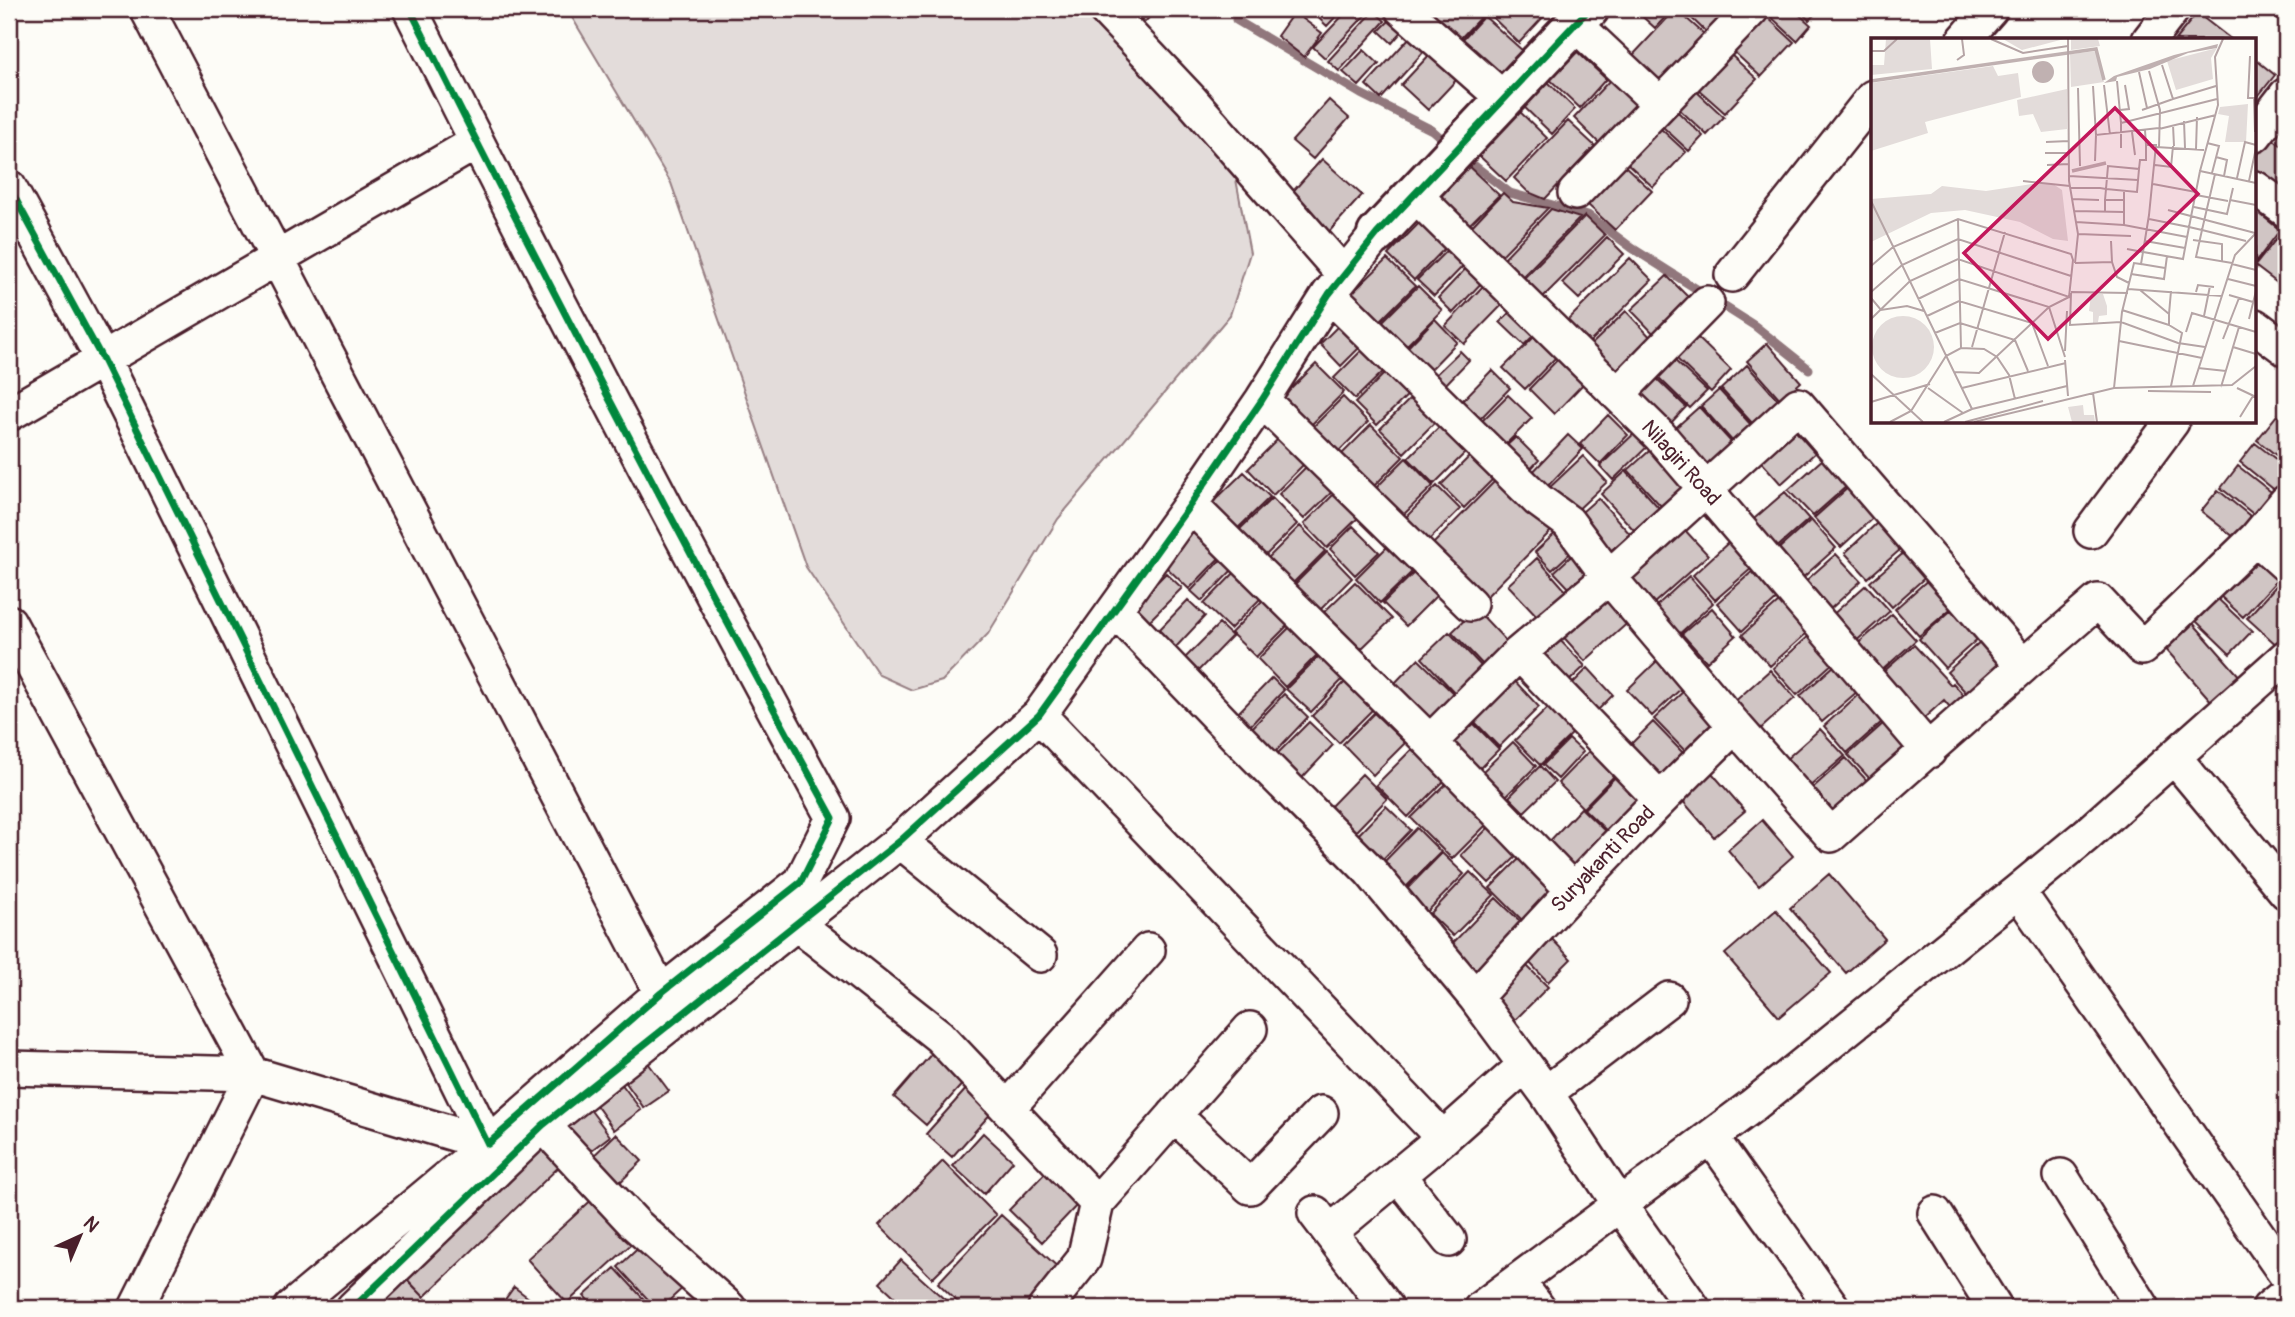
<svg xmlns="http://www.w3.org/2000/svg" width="2295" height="1317" font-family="Pangolin,sans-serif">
<rect width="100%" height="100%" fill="#fdfcf7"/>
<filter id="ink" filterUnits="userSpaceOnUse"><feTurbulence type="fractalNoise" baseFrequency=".0143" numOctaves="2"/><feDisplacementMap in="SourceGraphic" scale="14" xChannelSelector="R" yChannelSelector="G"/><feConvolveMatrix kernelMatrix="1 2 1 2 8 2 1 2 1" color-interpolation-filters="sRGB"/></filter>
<g filter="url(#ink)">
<path fill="#e3dcda" stroke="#967e82" stroke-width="2" d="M567,9H1099L1227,132L1250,253L1230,315L1058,519L988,634L942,681L912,690L879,675L806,567L671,183Z"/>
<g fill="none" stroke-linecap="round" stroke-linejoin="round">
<path stroke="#91777b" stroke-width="9" d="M1236,20L1361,94L1432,130L1449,145
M1462,156L1510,193L1588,215L1632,248L1755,326L1809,369"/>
</g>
<path fill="#d0c5c4" stroke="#4a1f2b" stroke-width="2" d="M1129,9H1157L1145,22Z
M1309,9H1343L1327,26Z
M1349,9H1371L1325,58L1313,47Z
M1437,9H1488L1458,41L1431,16Z
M1490,9H1544L1548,12L1519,43L1487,12Z
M1634,9H1673L1655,28Z
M1676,9L1704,34L1660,81L1633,55Z
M1682,9H1728L1706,32Z
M1773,9H1793L1811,25L1797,41L1768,14Z
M1798,9H1820L1809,20Z
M1374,11L1385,21L1339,71L1328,61Z
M1294,12L1322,33L1304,57L1277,36Z
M2197,13L2232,40H2175Z
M1484,16L1523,51L1499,77L1461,41Z
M1766,16L1794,42L1761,77L1733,51Z
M1393,17L1405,28L1392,43L1379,31Z
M1411,36L1426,49L1381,99L1366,85Z
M1570,45L1606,79L1580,108L1543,73Z
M1364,50L1379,64L1359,86L1343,72Z
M1432,52L1459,77L1428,110L1401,85Z
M1730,54L1757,79L1725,113L1698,89Z
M2255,59L2275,75L2255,100Z
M1543,77L1575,109L1552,134L1519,102Z
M1611,79L1637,104L1600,144L1574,118Z
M1695,90L1724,117L1707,135L1678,108Z
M1329,100L1349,118L1313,159L1292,141Z
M1515,107L1547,138L1506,181L1473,150Z
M1678,112L1703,136L1689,151L1663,127Z
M1568,121L1595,146L1545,199L1528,192L1514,178Z
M1660,128L1686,152L1653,187L1627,163Z
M2270,137L2286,149V192L2255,170V159Z
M1322,159L1362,195L1327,234L1287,198Z
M1466,164L1499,195L1469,225L1436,194Z
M1624,165L1652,191L1615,230L1587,204Z
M1503,193L1513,202L1548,208L1500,257L1470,228Z
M1551,209L1580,218L1520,279L1501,261Z
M2255,210L2280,230L2255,263Z
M1585,216L1605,235L1543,297L1524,278Z
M1424,218L1450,243L1414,280L1388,255Z
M2283,230L2286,232L2285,289L2255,266Z
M1607,237L1624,254L1579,299L1562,283Z
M1450,247L1466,263L1434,296L1417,280Z
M1630,258L1652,280L1587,345L1565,323Z
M1387,259L1415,286L1380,321L1352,293Z
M1470,264L1485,279L1453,313L1438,298Z
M1667,276L1693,302L1657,337L1631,310Z
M1486,283L1505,302L1464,344L1445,326Z
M1418,286L1442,310L1406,346L1382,322Z
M1515,307L1539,330L1524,345L1500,322Z
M1626,311L1654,341L1617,377L1588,348Z
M1345,319L1366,341L1341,366L1320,344Z
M1435,319L1457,342L1429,371L1406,349Z
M1539,332L1560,353L1525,389L1503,368Z
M1695,335L1731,370L1711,392L1674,356Z
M1369,343L1390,365L1355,399L1334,378Z
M1767,343L1801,382L1781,400L1747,361Z
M1460,351L1469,360L1444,386L1434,376Z
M1562,355L1587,380L1554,414L1529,389Z
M1672,358L1707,391L1690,408L1656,375Z
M1316,364L1344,392L1308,428L1280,400Z
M1747,365L1779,401L1753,424L1721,389Z
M1392,366L1414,389L1377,425L1355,403Z
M1492,370L1510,388L1479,420L1461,402Z
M1654,376L1686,407L1668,426L1635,395Z
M1719,390L1752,426L1734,443L1701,406Z
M1414,395L1438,419L1404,453L1380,429Z
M1508,395L1532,418L1504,446L1480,423Z
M1343,397L1368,422L1334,456L1309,431Z
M1699,407L1732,443L1705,468L1672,431Z
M1608,415L1628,435L1600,464L1580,444Z
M2277,415L2286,423V463L2257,440Z
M1444,422L1470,448L1434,484L1408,458Z
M1371,425L1403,457L1371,489L1339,457Z
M1792,427L1815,453L1781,484L1758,458Z
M1639,429L1652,442L1613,480L1600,466Z
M1284,433L1309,459L1273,495L1248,469Z
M1568,435L1583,449L1543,491L1528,477Z
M1516,437L1539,460L1527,473L1503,449Z
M2255,443L2286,467V480L2277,492L2240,462Z
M1657,444L1689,481L1661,506L1628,470Z
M1473,453L1496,476L1464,508L1441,485Z
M1583,456L1607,482L1572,515L1548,489Z
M1406,458L1433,486L1398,520L1371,493Z
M1824,458L1848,485L1813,516L1788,490Z
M1313,460L1338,486L1304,519L1279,494Z
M2238,466L2275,495L2257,517L2221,488Z
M1626,471L1659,508L1634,530L1601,494Z
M1244,472L1270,497L1235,531L1210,505Z
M1499,477L1552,530L1482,601L1429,548Z
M1437,486L1460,509L1427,542L1404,519Z
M1850,486L1876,515L1841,547L1814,518Z
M1338,490L1362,514L1327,548L1304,524Z
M2218,490L2255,520L2239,541L2201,511Z
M1785,492L1809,519L1773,551L1748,524Z
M1272,498L1297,524L1264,557L1238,531Z
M1598,498L1630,534L1607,554L1575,518Z
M1811,520L1836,548L1799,581L1774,553Z
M1877,523L1901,549L1868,578L1845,553Z
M1199,526L1225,552L1189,589L1162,563Z
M1300,526L1325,551L1292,584L1267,559Z
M1353,526L1379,552L1355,575L1330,549Z
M1562,527L1579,545L1552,570L1535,552Z
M1683,528L1708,555L1653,604L1628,577Z
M1392,542L1417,567L1380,603L1356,578Z
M1729,542L1752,568L1715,600L1693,575Z
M1580,548L1597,566L1571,590L1554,572Z
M1907,550L1929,574L1892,607L1870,582Z
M1327,552L1352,578L1317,613L1291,588Z
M2256,553L2281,576L2243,617L2219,595Z
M1836,554L1861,581L1826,613L1801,585Z
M1224,556L1235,567L1202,601L1191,591Z
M1537,558L1567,592L1539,618L1508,585Z
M1420,567L1443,589L1406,626L1383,603Z
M1238,569L1264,595L1230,629L1204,604Z
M1754,570L1779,597L1742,631L1717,603Z
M1166,573L1182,588L1149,621L1134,606Z
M1689,576L1713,603L1677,636L1653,609Z
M1930,578L1955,605L1919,636L1895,609Z
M2283,578L2286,581V641L2280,648L2247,618Z
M1355,582L1392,619L1361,649L1324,612Z
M1866,585L1890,611L1853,644L1830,617Z
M1606,592L1631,620L1585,661L1560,633Z
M1266,597L1291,622L1256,657L1231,633Z
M2217,598L2252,631L2230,654L2195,620Z
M1188,600L1205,616L1175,648L1158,631Z
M1780,601L1808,632L1770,666L1742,635Z
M1956,606L1982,635L1945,668L1919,639Z
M1712,608L1736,636L1707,662L1682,634Z
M1476,609L1510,645L1486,668L1452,632Z
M1892,614L1916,640L1879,673L1855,646Z
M2192,622L2241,678L2212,702L2164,647Z
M1219,624L1232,636L1198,671L1185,658Z
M1293,624L1321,651L1285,687L1258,659Z
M1449,632L1483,668L1456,694L1422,658Z
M1555,635L1585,666L1567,683L1537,653Z
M1810,635L1834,662L1797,695L1773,668Z
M1983,639L2008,666L1972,699L1947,672Z
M1914,645L1951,685L1953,683L1968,700L1954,712L1944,700L1922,720L1881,674Z
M1322,653L1346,676L1311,712L1286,689Z
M1660,658L1685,685L1652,716L1627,690Z
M1418,659L1456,696L1430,722L1392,686Z
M1835,665L1858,691L1822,722L1800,696Z
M1588,668L1613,695L1594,714L1568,688Z
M1770,670L1795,698L1757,732L1732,704Z
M1272,678L1284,690L1247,729L1234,717Z
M1512,678L1539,707L1499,747L1471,718Z
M1347,680L1375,707L1339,743L1312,716Z
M1687,688L1722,725L1689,755L1654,719Z
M1860,693L1884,720L1847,753L1824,726Z
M1284,694L1308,717L1275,752L1251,729Z
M1551,705L1576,730L1540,765L1515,740Z
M1374,713L1405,743L1373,775L1343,744Z
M1468,718L1499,749L1475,773L1445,742Z
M1309,722L1333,745L1302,778L1277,754Z
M1653,722L1686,756L1660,781L1627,748Z
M1885,722L1908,747L1871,780L1848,755Z
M1820,729L1845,756L1808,788L1784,761Z
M1569,739L1583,752L1558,779L1543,765Z
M1513,742L1536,766L1505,797L1481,773Z
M1415,746L1447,778L1408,817L1376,785Z
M1593,747L1618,772L1583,808L1558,783Z
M1846,758L1871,785L1833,819L1808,792Z
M1540,766L1555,782L1524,812L1509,797Z
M1619,773L1646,799L1611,835L1584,809Z
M1712,773L1745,811L1714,837L1682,800Z
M1362,774L1387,799L1355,832L1329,808Z
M1448,782L1489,822L1452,859L1411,818Z
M1386,806L1411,830L1381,861L1356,837Z
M1581,808L1610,836L1574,873L1545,846Z
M1762,820L1793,856L1759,886L1728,850Z
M1491,825L1519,854L1489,883L1461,855Z
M1417,828L1441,852L1404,889L1381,865Z
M1442,853L1464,874L1426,913L1404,892Z
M1522,856L1557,891L1525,923L1490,888Z
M1470,872L1494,895L1453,936L1430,914Z
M1829,874L1885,939L1846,973L1790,908Z
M1496,898L1524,925L1477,973L1450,946Z
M1776,910L1831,973L1779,1017L1725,954Z
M1550,937L1571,959L1548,982L1527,960Z
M1524,963L1548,987L1514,1021L1491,997Z
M933,1052L965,1081L926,1125L894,1097Z
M643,1056L669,1091L644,1108L619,1073Z
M618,1079L641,1110L614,1130L591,1098Z
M968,1087L994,1110L952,1157L926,1134Z
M586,1104L610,1136L585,1155L561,1123Z
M983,1133L1013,1161L984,1194L953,1166Z
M616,1134L642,1161L612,1190L586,1163Z
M543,1138L565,1161L424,1297L402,1274Z
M943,1161L996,1215L932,1278L879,1225Z
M1045,1173L1078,1204L1042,1242L1009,1210Z
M597,1195L637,1239L567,1303L527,1259Z
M1001,1215L1061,1270L1026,1308H964L938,1283Z
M646,1241L686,1285L661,1308H656L618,1267Z
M901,1260L954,1308H907L880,1283Z
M615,1268L652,1308H595L584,1296Z
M404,1277L435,1308H381L377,1304Z
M514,1287L542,1308H491L496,1301L501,1305Z"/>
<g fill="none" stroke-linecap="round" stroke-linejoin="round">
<g stroke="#4a1f2b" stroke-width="38">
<path id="street" d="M147,9L661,993
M1105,9L1191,100L1344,275
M1402,9L1504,99
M1575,24L1660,104
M1964,40L1991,9
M2149,40L2173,9
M2255,135L2286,95
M9,187L103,360L488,1144L661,993L801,882L833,818C687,551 546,281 410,9
M2255,188L2286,210
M1575,193L1752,9
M1414,194L1660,436L1929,751
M1732,275L1873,97
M1329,294L1538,500L1568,522L1609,577L1735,726L1831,835L2023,666L1798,405L1609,577L1519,653
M2255,326L2286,349
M1618,394L1707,303
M1262,400L1470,604
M9,414L477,142
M2286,502L2256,538L2286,565
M1190,505L1430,742L1572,889
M2091,531L2172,422
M1116,611L1236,736L1370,871L1475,997L1546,1093L1620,1205L1693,1308
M9,622L253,1074L136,1308
M2023,666L2098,601L2142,648L2256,538
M1039,715L1443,1138
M1430,742L1519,653L1660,799
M2174,757L2286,892
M900,841L1040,955
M2018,891L2286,1275
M796,923L939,1036L1097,1203L1084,1259L1045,1308
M1475,997C1559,904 1645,813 1735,726
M9,1068L253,1074L488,1144
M1546,1093L1669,999
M1008,1108L1148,950
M1174,1115L1250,1187L1321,1113
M543,1125L636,1225L729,1308
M1711,1137L1833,1308
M1398,1175L1449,1240
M2061,1176L2143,1308
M1097,1203L1250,1029
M1315,1213L1387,1308
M1935,1213L1995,1308
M1330,1232L1443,1138L1525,1065
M1518,1282L1538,1308
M291,1308L488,1144
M353,1308L543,1125L900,841L1039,715L1190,505L1262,400L1329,294L1377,234
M1481,1308L1752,1106L2018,891L2085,836L2286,657
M2269,1308L2286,1294"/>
</g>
<g stroke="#4a1f2b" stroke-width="44">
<path id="secondary" d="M1377,234L1589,9"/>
</g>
<use href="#street" stroke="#fdfcf7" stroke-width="33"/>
<use href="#secondary" stroke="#fdfcf7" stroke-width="38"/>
<g stroke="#fdfcf7" stroke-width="11">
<path id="cycleway" d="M9,187L103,360L488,1144L661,993L801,882L833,818C687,551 546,281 410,9
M353,1308L543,1125L900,841L1039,715L1190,505L1262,400L1329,294L1377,234L1589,9"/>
</g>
<use href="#cycleway" stroke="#00873e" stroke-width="7"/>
</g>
</g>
<g text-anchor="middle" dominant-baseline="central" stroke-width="7" stroke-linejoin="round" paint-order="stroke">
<g font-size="21" fill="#4a1f2b" stroke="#fdfcf7">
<text transform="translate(1681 463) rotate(48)">Nilagiri Road</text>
<text transform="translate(1603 859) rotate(-46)">Suryakanti Road</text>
</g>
</g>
<g transform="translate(1871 38)">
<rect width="385" height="385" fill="#fdfcf7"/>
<path d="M15,1H59L61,31L0,37V27H13ZM132,1H193L151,12ZM200,1H227L229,8L200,12ZM346,10L340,20L342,41L305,52L296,23ZM226,13L233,44L200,49L199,16ZM122,28L127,38L147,35L150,59L54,84L57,95L0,113V45ZM196,51V91L170,94L162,76L148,78L146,62ZM377,66L375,104H354L358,78L347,76L349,69ZM161,146H182L191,152L197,203L182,201L149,184L94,172L60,175L0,204V161L60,156L71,148L115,153ZM220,256H232L236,268V277L228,278L227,284L222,285V274L218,273ZM1 309a31 31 0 1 1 62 0a31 31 0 1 1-62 0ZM212,367L213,377H223L224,384H201L197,369Z" fill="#e3dcda"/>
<path d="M347,6L346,10L317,15L279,31L246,39L245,43L233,45L243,38L303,17ZM161 34a11 11 0 1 1 22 0a11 11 0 1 1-22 0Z" fill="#c0b1b1"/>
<path fill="none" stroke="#c0b1b1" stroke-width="3.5" d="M0,43L225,11L233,42M201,133L235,125"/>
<path fill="none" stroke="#b5a4a5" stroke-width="2" d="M120,1L152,15L197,8M197,1L198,143L207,196L204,225M352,1L344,19L347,67L329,133L385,145M0,13H13L26,1M379,18L377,60H385M86,22L93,17L91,1M291,27L302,61L345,48M278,33L289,72L288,109M268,34L276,70M246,43L250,85M233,47L239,97M222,48L225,97L288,90M207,50L209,128M383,60L384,94M249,72L258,71L254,47M271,72L302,61M313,83L314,110M302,87L303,108M288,91L345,77M261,94L264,117M175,104L198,103M336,105L348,108L341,135M285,109L333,112M250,110V85L346,61M325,111L326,79M174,115H198M345,119L356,122L353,138M224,123L225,97M176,127L198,126M284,127L300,129L302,108M268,131L269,122H275V107M198,138L267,142M366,140L374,104L385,107M152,143L199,148M378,143L385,110M282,146L325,154M199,150H229L235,151L266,154L268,131L237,128L235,151L234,162M253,153V187M325,157L357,163M201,161L228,162M359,162L385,167M0,163L101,371M323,169L356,176L362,150M297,172L384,195M203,173L253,174M234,173V162H253M87,181L90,310M278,181L318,189L329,133M205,184L253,187L316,199M207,196L260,198M322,202L351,206V223M240,203L241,224M274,203L314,210M256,211L272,214L278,177L285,107H275L274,92M204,225L241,224L246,239L258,245M361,225L325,219L331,192L375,203M270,226L294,230M361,226L385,232M0,228L22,209L87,181L200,216L202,222L198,259L87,221L39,243L0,281M260,236L293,241L296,218M357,241L385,248M257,251L351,258M269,252L298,276V287L311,295L300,348M0,254L31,227L87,201L200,238M200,254L257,255M325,254L327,247L343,249M200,255L199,287L250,284L307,305L334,309M358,257L382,264M0,260L10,272L36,268L53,273M47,261L88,241L178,269L194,319M251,272L298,287M298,276L300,253M56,278L88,263L161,285L177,328M333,278L339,248M378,281L385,253M315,294L321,275L385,294M64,295L89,285L144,302L157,333M352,301L368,260M248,303L331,320M101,309L134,194M362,309L385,316M194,313L196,273M194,322L197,358M327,330L355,333M83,334L108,335L178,269L198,259M0,336L52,384M322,348L364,217L385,195M350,349L368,289M57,350L92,375M91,350L195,325M243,350L251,274L263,225L270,226L272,214L312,221L318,189L331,192L344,136M366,350L385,359M277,353L340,354M222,355L226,384M0,364L59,346M369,379L382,358M19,384L40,373L75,318L90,310L113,311L126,319L138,337L144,361M73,384L101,371L196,348M94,384L172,363M103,384L243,350L361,347L385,328"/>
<path fill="#c2185b" fill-opacity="0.15" stroke="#c2185b" stroke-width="3.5" d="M244,70L327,156L177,301L93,215Z"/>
<rect width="385" height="385" fill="none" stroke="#4a1f2b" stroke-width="3.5"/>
</g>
<rect width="2295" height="1317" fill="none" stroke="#fdfcf7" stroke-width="35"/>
<rect x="18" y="18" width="2260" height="1282" fill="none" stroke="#4a1f2b" stroke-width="2.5" filter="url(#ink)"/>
<g transform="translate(80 1236) rotate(44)" stroke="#fdfcf7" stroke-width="5" paint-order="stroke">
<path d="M0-5L12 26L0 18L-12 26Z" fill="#4a1f2b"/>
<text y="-10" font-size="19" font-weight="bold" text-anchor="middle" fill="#4a1f2b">N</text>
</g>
</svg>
